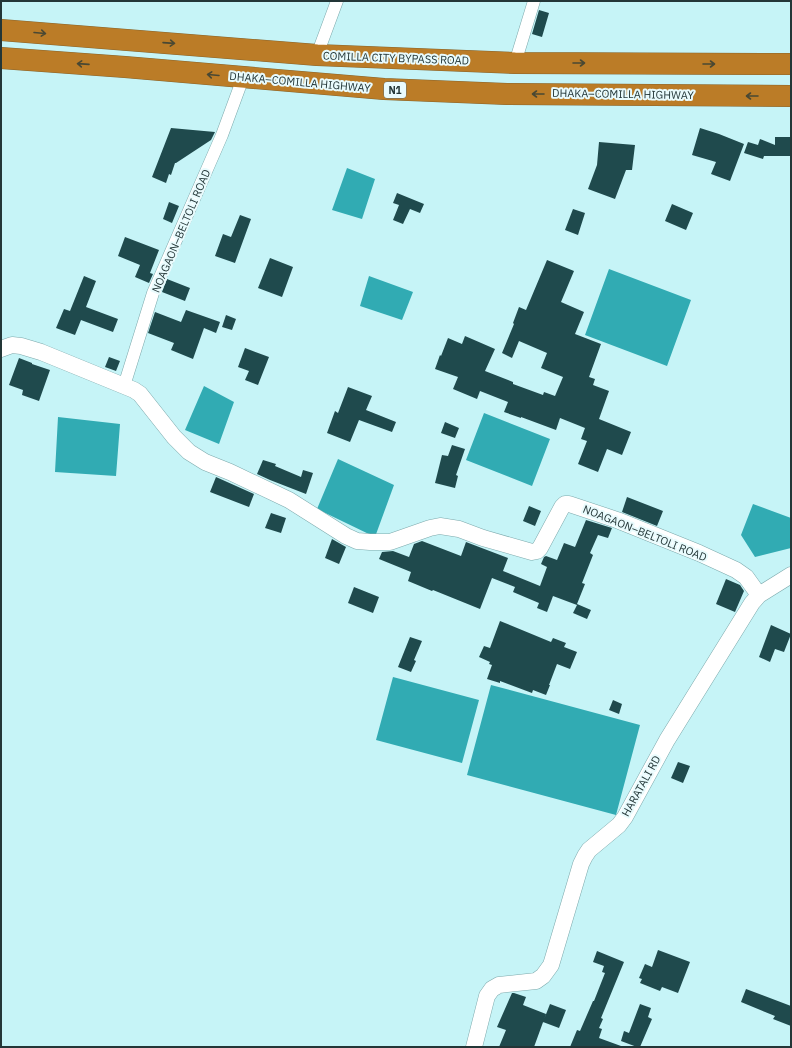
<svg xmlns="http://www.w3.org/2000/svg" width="792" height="1048" font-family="'IBM Plex Sans',sans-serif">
<rect width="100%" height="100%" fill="#c6f4f7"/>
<path fill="#31abb3" d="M347,168L375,179L362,219L332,210Z
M609,269L691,300L667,366L585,335Z
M369,276L413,292L402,320L360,306Z
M204,386L234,402L219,444L185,430Z
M484,413L550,439L532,486L466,460Z
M58,417L120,424L116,476L55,472Z
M338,459L394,485L375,537L317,509Z
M753,504L791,518V548L755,557L741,535Z
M393,677L479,700L462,763L376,740Z
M491,685L640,725L616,815L467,775Z"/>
<path fill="#1f4a4d" d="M539,10L549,13L542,37L532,34Z
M171,128L215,132L211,140L176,163H175L171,175L169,174L166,183L152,177Z
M700,128L719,134L744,144L730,181L711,174L716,162L692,155Z
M775,137H791V156H764L763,159L744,153L748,142L758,145L760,139L775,145Z
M599,142L635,145L632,170H626L615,199L588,189L597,165Z
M397,193L424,204L420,213L410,209L403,224L393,220L399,205L393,203Z
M169,202L179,206L172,223L163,219Z
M672,204L693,213L686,230L665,221Z
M573,209L585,213L578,235L565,230Z
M240,215L251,219L235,263L215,256L223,234L231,237Z
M125,237L159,250L150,273L153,274L149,283L135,277L140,265L118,256Z
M270,258L293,267L282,297L258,288Z
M547,260L574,271L561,302L584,312L575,334L601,344L589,377L595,379L593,385L609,391L599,419L631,432L622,455L607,449L598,472L578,464L587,441L581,439L585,428L560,418L556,430L521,417V418L504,412L508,402L480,391L477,399L453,389L458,377L435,369L440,355L441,356L448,338L462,344L465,336L495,349L485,371L513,382V384L543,395L544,392L555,396L563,377L541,368L547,353L519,341L512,358L502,353L514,324L513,323L519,307L526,310Z
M84,276L96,281L86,307L118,319L113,332L81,320L75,335L56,328L64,309L70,311Z
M167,279L190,288L185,301L162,292Z
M186,310L220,322L216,333L204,328L193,359L171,350L174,343L148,333L155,312L181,322Z
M226,315L236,319L232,330L222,327Z
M245,348L269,357L258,385L245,380L249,371L238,367Z
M109,357L120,361L116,371L105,367Z
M19,358L32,363V364L50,370L39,401L22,395L23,390L9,385Z
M348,387L372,396L366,410L396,422L392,432L359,420L350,442L327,433L335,411L338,413Z
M445,422L459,428L455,438L441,433Z
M452,445L465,449L456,475L458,476L455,488L435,483L442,455L448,456Z
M263,460L276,464L275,466L301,477L303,470L313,473L306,494L270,480L257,474Z
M216,477L254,494L249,507L210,492Z
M627,497L663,511L657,526L622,512Z
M529,506L541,511L535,526L523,521Z
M271,513L286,518L281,533L265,528Z
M586,520L612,528L608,538L598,535L590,553L593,555L582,583L585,584L577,604L591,610L587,619L573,613L577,605L553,596L547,612L537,608L539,603L513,592L515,587L492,578L480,609L433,590L432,591L408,581L411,572L379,559L382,552L393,551L409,557L414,544L422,541L461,556L466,542L508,558L503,571L540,586L547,567L541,564L544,557L546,556L557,560L564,543L575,547Z
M332,539L346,547L339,564L325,558Z
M726,579L740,585L744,591L735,612L716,604Z
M354,587L379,597L373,613L348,603Z
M500,621L551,642L553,638L566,643L564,647L577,652L570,669L557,664L549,685H550L546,695L533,690L532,693L500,681V683L487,679L492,665L489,664L490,662L479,657L484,646L490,648Z
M771,625L791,634L784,652L775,649L770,662L759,657Z
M410,637L422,641L414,660L416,661L411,672L398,667Z
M613,700L622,704L619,714L609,710Z
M678,762L690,766L683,783L671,778Z
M658,950L690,962L678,993L662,987L660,991L640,983L642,979L639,978L645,964L652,967Z
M597,951L624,962L601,1018L603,1019L599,1028L602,1029L599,1038L621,1046V1047H570L577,1030L580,1031L593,1001H594L605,973L602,972L604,966L593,962Z
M746,989L791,1006V1026L773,1019L775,1016L741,1002Z
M512,993H514L526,997L523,1005L546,1014L534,1047H499L506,1030L497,1027Z
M550,1004L566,1010L559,1028L543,1022Z
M640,1004L651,1008L648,1017L652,1019L640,1047H637L621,1041L624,1031L629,1033Z"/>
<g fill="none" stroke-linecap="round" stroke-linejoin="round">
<g stroke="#7da9ac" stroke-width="13">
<path id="street" d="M317,55L337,1
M515,63L534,1
M124,386L153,293L222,135L243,78"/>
</g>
<g stroke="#7da9ac" stroke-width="17">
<path id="secondary" d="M1,349L12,345L21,346L41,352L134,390L140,394L174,437L189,452L205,462L230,472L289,500L346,536L357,541L370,542H390L430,528L440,526L459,529L483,538L532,552L537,551L540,548L562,507L565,504H569L617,520L699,553L736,570L746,577L759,595
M474,1047L487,996L492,989L499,985L536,981L543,976L551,965L581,864L585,856L589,850L619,825L625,817L667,740L752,603L759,595L791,575"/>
</g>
<g stroke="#86642d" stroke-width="22">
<path id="highway" d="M1,30L317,55L515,63L791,64
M1,58L125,67L384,89L507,94L791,96"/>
</g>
<use href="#street" stroke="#fff" stroke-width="12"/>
<use href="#secondary" stroke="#fff" stroke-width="16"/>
<use href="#highway" stroke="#bb7c27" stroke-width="21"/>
</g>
<defs><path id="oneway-shaft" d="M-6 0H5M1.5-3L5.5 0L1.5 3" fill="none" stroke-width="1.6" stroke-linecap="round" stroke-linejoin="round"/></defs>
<g stroke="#494833">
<use href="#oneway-shaft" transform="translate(40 33) rotate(5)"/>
<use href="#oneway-shaft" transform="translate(169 43) rotate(4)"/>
<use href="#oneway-shaft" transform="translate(579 63)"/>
<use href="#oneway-shaft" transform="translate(83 64) rotate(-176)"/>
<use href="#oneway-shaft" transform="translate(709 64)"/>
<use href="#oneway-shaft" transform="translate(213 75) rotate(-175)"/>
<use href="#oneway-shaft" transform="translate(538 94) rotate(180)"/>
<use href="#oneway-shaft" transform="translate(752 96) rotate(-180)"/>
</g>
<g text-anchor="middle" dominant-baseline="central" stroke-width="4" stroke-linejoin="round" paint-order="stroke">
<rect fill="#e9fbfd" stroke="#5e7172" stroke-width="1" x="384" y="82" width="22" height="16" rx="3"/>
<g font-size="10" font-weight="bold" fill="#233637">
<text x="395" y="90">N1</text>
</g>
<g font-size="11" fill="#233637" stroke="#e9fbfd">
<text transform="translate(396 58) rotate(2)">COMILLA CITY BYPASS ROAD</text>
<text transform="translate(300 82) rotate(5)">DHAKA–COMILLA HIGHWAY</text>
<text transform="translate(623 94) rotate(1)">DHAKA–COMILLA HIGHWAY</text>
<text transform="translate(181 231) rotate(-67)">NOAGAON–BELTOLI ROAD</text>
<text transform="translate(645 533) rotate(22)">NOAGAON–BELTOLI ROAD</text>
<text transform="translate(641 786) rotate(-61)">HARATALI RD</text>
</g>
</g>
<rect width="792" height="1048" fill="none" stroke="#233637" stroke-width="4"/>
</svg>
